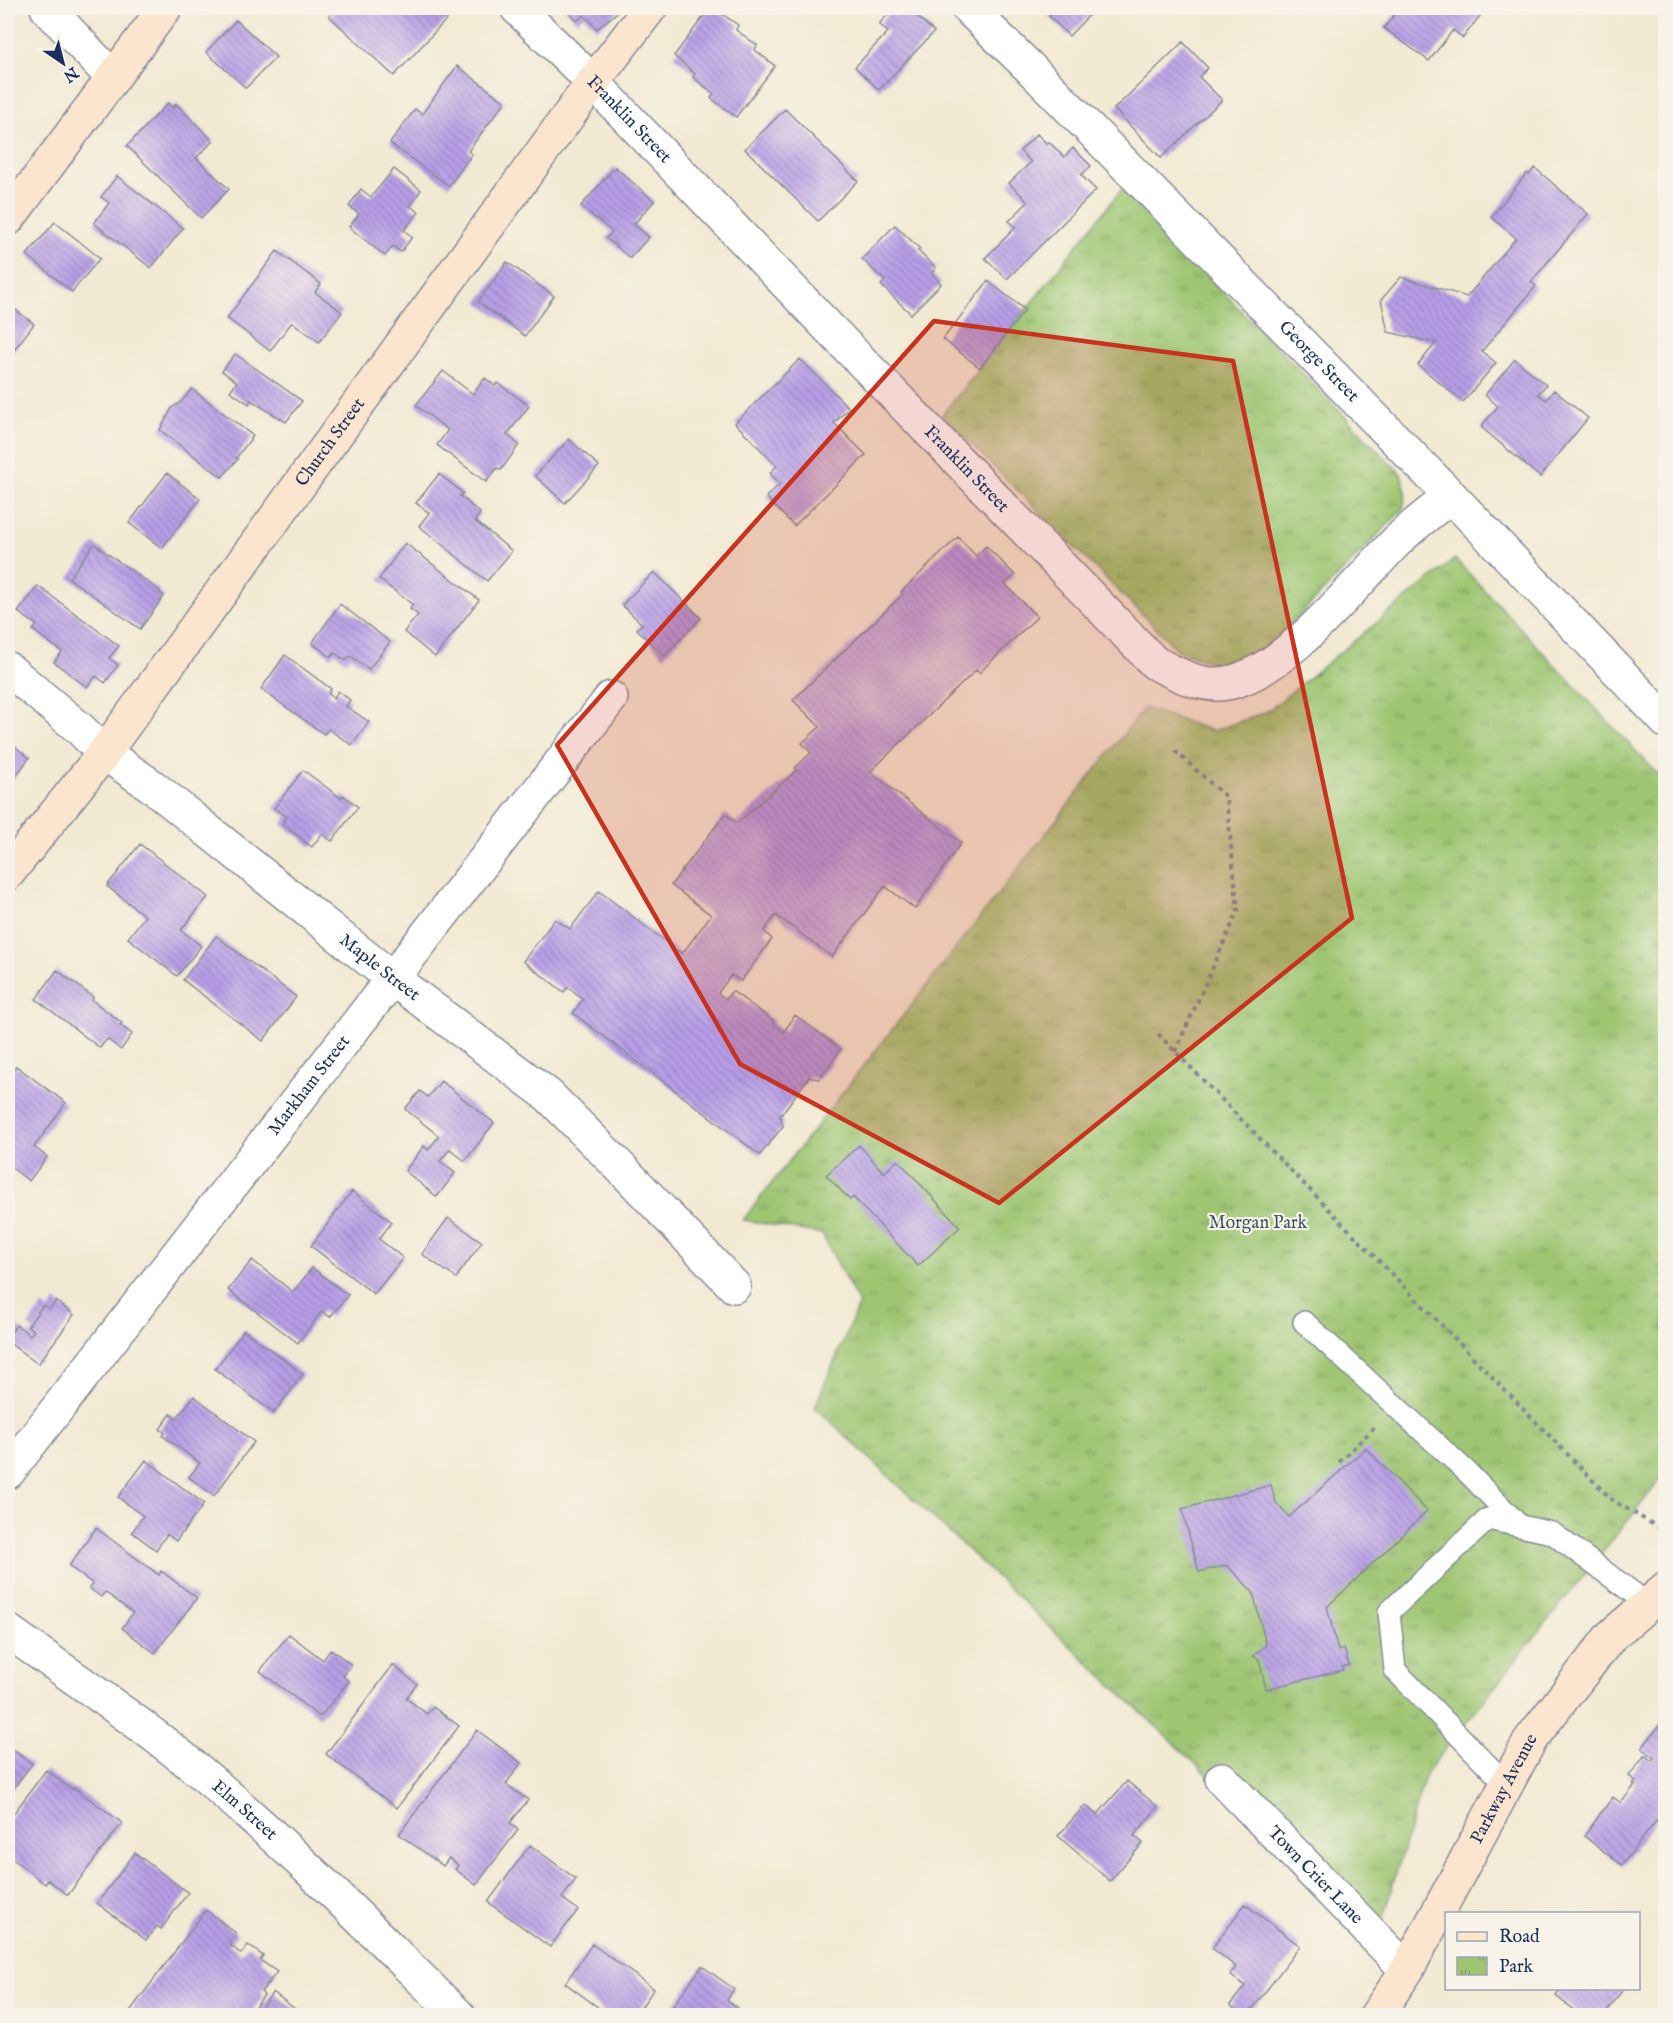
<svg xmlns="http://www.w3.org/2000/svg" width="1673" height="2023" font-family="'IM FELL English',serif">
<defs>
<pattern id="park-tufts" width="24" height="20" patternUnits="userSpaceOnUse" patternTransform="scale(1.5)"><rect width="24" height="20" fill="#9ec672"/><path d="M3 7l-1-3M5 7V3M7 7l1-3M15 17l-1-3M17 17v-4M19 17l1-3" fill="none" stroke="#80a161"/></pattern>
<pattern id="building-back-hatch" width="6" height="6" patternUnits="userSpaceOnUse" patternTransform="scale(1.5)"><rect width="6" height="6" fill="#b89ee6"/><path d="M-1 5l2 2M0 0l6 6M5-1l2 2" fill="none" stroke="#9581be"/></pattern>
</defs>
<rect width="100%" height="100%" fill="#f7f3e8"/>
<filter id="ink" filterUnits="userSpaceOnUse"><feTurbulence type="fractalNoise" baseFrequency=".0167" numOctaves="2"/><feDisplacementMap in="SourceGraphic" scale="12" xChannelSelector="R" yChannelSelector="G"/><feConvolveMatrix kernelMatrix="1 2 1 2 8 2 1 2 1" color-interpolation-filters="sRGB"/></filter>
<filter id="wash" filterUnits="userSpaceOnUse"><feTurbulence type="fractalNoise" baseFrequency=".008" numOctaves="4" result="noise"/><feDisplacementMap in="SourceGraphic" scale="24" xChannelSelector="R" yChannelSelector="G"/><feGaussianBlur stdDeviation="1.35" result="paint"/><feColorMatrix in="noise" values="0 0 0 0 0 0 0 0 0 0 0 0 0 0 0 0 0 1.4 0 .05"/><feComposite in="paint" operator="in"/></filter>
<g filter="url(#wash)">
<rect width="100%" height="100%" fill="#f2e9d2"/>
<path fill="url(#park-tufts)" stroke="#5c7a68" stroke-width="1.5" d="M1122,189L1401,474L1406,492L1403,509L1264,652L1216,664L1178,650L942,415Z
M1455,559L1665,782V1474L1426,1773L1378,1934L815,1407L859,1304L822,1234L743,1220L1144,708L1213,731L1268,711Z"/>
<g id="blocks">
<path fill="url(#building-back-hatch)" d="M337,8H457L394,76L329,16Z
M565,8H622L597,29L584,15L577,21Z
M710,8H713L738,25L736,30L757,45L755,50L775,66L736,117L711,98L714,94L693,77L695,74L674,56Z
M894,8H908L934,32L879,90L855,67L888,32L879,24Z
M1044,8H1096L1069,36L1049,16L1051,14Z
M1398,8H1486L1463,38L1453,30L1429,61L1384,28L1399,9Z
M236,20L276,57L246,88L206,52Z
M1183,42L1208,68L1199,77L1222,100L1161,158L1114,109Z
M457,66L505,102L468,151L472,154L449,186L390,143L415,109L422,114Z
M168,103L173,108L176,104L213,141L196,158L229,189L201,218L127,146Z
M785,109L858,181L818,221L745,149Z
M1037,134L1047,144L1049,142L1064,157L1073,148L1091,166L1081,175L1096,190L1007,279L985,258L1016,227L1009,221L1028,202L1009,183L1031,162L1020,151Z
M615,167L654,201L634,224L649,237L630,258L606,238L612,232L581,206Z
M1535,168L1588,214L1531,282L1536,286L1482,351L1496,363L1463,402L1418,365L1436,343L1388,332L1381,300L1401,277L1467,297L1516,238L1491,217L1527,173L1529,175Z
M394,169L421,190L410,206L419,212L404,230L412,237L401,252L393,246L385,256L349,227L359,214L349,206L361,189L371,197Z
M117,176L183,228L151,268L94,223L109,203L101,197Z
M55,222L100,258L72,292L27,255Z
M895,225L920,249L918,251L936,268L931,273L941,284L911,314L881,285L885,281L862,259Z
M277,251L321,284L315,292L342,312L319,342L292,322L270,351L227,318Z
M507,262L554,296L525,336L478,302Z
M988,281L1025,310L980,368L943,339Z
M8,304L34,324L8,358Z
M235,354L302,401L286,422L251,400L249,404L230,391L237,382L222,371Z
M800,359L849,408L834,423L866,455L794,526L766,497L780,484L770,473L777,466L735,423Z
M1515,359L1546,385L1538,394L1546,400L1554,390L1588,418L1540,477L1481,427L1498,406L1485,395Z
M443,371L473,394L485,378L495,386L498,383L529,406L507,435L519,445L501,470L497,468L486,482L437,445L448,430L416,405Z
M192,389L253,436L236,458L238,459L222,477L160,430L172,408L181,402Z
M569,439L599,466L565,503L535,476Z
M167,473L200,499L162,548L129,523Z
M439,474L463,493L460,496L480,513L475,521L512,551L487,581L419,526L429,513L416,503Z
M958,537L976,556L986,546L1015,575L1005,584L1037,617L979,673L976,670L870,772L961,843L915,909L885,886L832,957L776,915L764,931L772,939L741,981L731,975L718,993L726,999L732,991L774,1021L773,1023L784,1032L795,1015L841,1049L819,1079L809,1077L780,1116L783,1126L760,1155L573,1013L583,999L568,987L564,992L523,961L555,919L570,929L599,891L682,954L711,915L671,885L725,814L737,823L797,770L795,768L811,753L802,743L820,727L793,700L903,594L901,592Z
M405,543L479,600L435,657L404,632L418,615L410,609L413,605L379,579Z
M94,544L160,591L159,592L164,596L140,629L69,578Z
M654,572L701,618L664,656L637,629L642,624L622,605Z
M38,586L119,646L109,658L118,665L105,683L96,676L87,687L54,662L62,652L33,630L37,625L18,612Z
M340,604L390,642L369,669L350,656L346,661L335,653L331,657L312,643Z
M285,655L331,689L328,693L334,698L338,691L350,700L346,706L369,722L352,745L328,729L324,734L261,689Z
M8,741L29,758L8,787Z
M303,770L341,798L343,795L358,807L332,841L322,834L312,847L282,824L287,817L274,808Z
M140,844L208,897L181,930L201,946L177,976L128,938L145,916L107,886Z
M216,936L296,997L263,1041L183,980Z
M57,970L93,997L92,1000L122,1023L120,1025L132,1034L121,1050L107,1039L100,1048L36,999Z
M16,1066L66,1103L34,1147L47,1157L29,1181L8,1165V1078Z
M441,1081L494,1123L465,1161L450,1149L440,1161L455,1173L437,1197L405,1171L424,1146L428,1150L439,1136L405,1109L420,1091L428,1097Z
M859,1145L884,1173L898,1160L960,1227L918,1266L853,1197L850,1200L826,1175Z
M352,1191L392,1222L379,1239L403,1258L374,1294L311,1246Z
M448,1218L482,1242L456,1278L422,1254Z
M252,1260L293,1292L312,1268L348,1295L330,1317L322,1311L298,1343L228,1290Z
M56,1301L74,1315L38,1364L8,1342V1337L16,1325L30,1335L34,1331L28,1326L43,1305L49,1310Z
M244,1330L303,1374L274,1413L215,1369Z
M194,1396L254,1442L214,1496L189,1477L200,1463L163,1436L165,1433L160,1429L171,1414L176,1419Z
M1366,1448L1427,1511L1327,1607L1338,1651L1344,1649L1349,1665L1342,1667L1343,1670L1266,1689L1259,1659L1253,1656L1266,1645L1253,1592L1227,1565L1199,1572L1182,1509L1271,1485L1276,1503L1289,1517Z
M146,1460L204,1504L176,1541L167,1534L156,1550L132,1532L143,1516L118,1497Z
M96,1528L159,1575L161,1571L197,1598L155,1653L122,1628L133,1613L105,1592L101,1597L89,1588L93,1584L69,1566Z
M289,1634L323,1660L331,1649L351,1665L343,1676L349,1681L320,1717L260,1671Z
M393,1665L417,1684L406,1698L427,1714L433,1707L459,1726L397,1808L326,1754Z
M1666,1717V1808L1622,1865L1584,1836L1613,1797L1621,1803L1635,1785L1633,1784L1636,1781L1629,1776L1645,1755L1652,1761L1654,1758L1642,1748Z
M477,1730L521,1763L506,1784L528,1800L510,1823L518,1830L476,1885L455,1869L458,1865L449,1858L443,1866L399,1834Z
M8,1748L12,1752L13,1750L32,1764L8,1795Z
M46,1770L73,1790L75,1788L122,1823L68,1895L48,1880L45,1884L8,1855V1821Z
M1127,1781L1158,1807L1134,1836L1143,1843L1110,1881L1058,1836L1085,1805L1097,1815Z
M530,1845L576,1879L562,1898L578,1910L550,1947L488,1902Z
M135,1853L188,1893L161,1929L157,1926L146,1940L97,1903Z
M1245,1904L1300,1946L1247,2016H1243L1230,2005L1245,1986L1230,1975L1236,1967L1212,1948Z
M206,1910L237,1934L229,1944L241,1954L248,1945L263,1956L260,1960L277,1972L261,1992L264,1995L248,2016L246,2014L244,2016H137L130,2011Z
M592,1944L654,1989L635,2016H610L565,1983Z
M702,1966L734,1989L727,2000L748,2016H666Z
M1561,1988H1624L1604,2016H1581L1556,1996Z
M273,1992L304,2016H263L265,2013L260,2009Z"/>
</g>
</g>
<g filter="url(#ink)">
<use href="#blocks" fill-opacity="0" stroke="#868c98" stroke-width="1.5"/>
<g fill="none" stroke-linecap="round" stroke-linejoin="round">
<g stroke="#868c98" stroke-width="24">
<path id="lane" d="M1304,1322L1467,1472L1520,1526
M1506,1784L1395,1670L1389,1612L1488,1519L1552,1533L1648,1604"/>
</g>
<g stroke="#868c98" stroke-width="36">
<g id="street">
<path d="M47,8L113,78"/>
<path id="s1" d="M517,8L593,82L828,327L1155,663C1176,673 1195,685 1219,684C1281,680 1356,582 1398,540C1414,524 1434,510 1451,496"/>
<path id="s2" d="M968,8L1029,67L1451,496L1666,721"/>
<path id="s3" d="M8,669L79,728L104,753L152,786L393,979L548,1095L625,1172L734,1286"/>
<path id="s4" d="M8,1472L611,698"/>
<path id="s5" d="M8,1631C78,1681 154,1731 219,1788C303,1860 380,1939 459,2016"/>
<path id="s6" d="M1222,1779L1407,1970"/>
</g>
</g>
<g stroke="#868c98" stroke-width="36">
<g id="secondary">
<path d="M8,219L165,8"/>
<path id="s7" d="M8,873L104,753L593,82L650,8"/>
<path id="s8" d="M1376,2016L1407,1970L1531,1739L1611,1636L1666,1589"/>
</g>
</g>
<path stroke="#868c98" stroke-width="4" stroke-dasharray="4.5 4.5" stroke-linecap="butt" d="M1175,751L1226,797L1238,911L1175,1052
M1158,1034L1612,1500L1666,1532
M1339,1462L1376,1426"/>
<use href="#lane" stroke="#fff" stroke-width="21"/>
<use href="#street" stroke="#fff" stroke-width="33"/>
<use href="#secondary" stroke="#fbe5cf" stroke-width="33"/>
</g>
</g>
<path fill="#c8321e" fill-opacity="0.2" stroke="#c8321e" stroke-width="4.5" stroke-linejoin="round" d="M934,321L1233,361L1352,918L999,1203L740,1064L557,745Z"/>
<g text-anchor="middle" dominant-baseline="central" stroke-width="4.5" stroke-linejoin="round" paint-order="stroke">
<g font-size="18" fill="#1b2f5e" stroke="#f7f3e8">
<text stroke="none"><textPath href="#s1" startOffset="158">Franklin Street</textPath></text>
<text stroke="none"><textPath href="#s2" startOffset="498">George Street</textPath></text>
<text stroke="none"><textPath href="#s7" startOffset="538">Church Street</textPath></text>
<text stroke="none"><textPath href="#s1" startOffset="644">Franklin Street</textPath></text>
<text stroke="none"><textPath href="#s3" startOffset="477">Maple Street</textPath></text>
<text stroke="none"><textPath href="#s4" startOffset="490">Markham Street</textPath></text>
<text stroke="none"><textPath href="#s8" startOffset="261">Parkway Avenue</textPath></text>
<text stroke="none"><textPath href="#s5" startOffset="297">Elm Street</textPath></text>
<text stroke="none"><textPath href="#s6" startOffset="134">Town Crier Lane</textPath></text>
</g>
<g font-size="18" fill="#3c5563" stroke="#f7f3e8">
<text x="1258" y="1223">Morgan Park</text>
</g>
</g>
<rect width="1673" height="2023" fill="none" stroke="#f7f3e8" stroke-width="30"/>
<rect x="1445" y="1912" width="195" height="78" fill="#f7f3e8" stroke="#9fa5b1" stroke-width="1.5"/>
<rect x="1457" y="1932" width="30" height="9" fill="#fbe5cf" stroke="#9fa5b1" stroke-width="1.5"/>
<text x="1499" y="1942" font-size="18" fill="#1b2f5e">Road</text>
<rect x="1457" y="1957" width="30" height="18" fill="url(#park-tufts)" stroke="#9fa5b1" stroke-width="1.5"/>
<text x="1499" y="1972" font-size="18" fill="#1b2f5e">Park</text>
<g transform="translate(63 63) rotate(145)" stroke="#f7f3e8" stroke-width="4.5" paint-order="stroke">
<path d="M0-4.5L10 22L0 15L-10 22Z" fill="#1b2f5e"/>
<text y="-9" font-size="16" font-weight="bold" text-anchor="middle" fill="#1b2f5e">N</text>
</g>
</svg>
